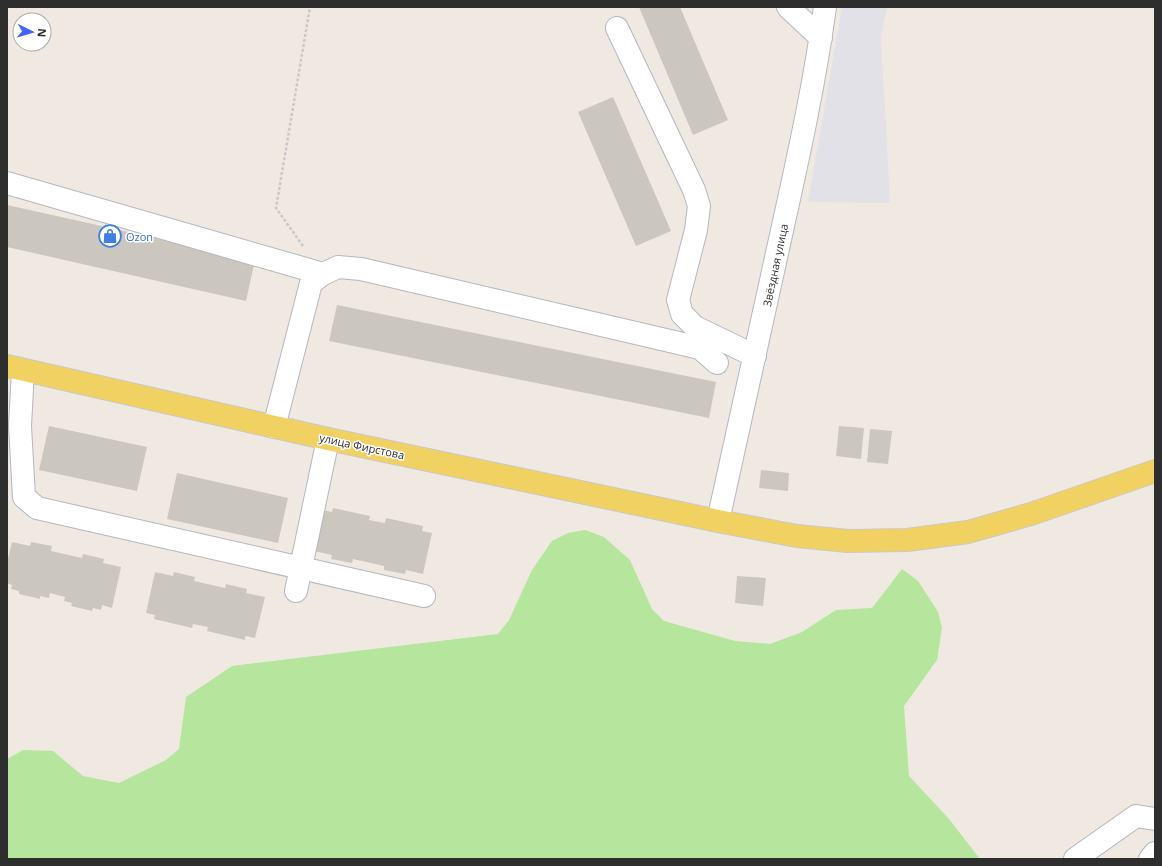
<svg xmlns="http://www.w3.org/2000/svg" width="1162" height="866" font-family="'Open Sans',sans-serif">
<rect width="100%" height="100%" fill="#efe9e1"/>
<path fill="#e3e1e8" d="M842,7H887L881,37L890,203L808,202Z"/>
<path fill="#b6e59e" d="M585,530L604,537L630,560L652,609L664,621L735,641L770,644L802,632L836,610L872,608L902,569L918,581L938,612L942,628L937,660L904,706L909,776L949,819L980,859H7V759L23,750L53,751L83,776L119,783L166,760L179,749L186,697L232,666L498,634L509,620L532,570L552,541L568,533Z"/>
<path fill="#cbc7bf" d="M639,7H680L728,120L693,135Z
M613,97L671,231L636,246L578,112Z
M7,205L255,260L246,301L7,247Z
M337,305L716,382L709,418L329,341Z
M49,426L147,447L137,491L39,470Z
M839,426L864,428L861,459L836,456Z
M870,429L892,431L888,464L867,462Z
M761,470L789,473L788,491L759,488Z
M177,473L288,498L278,543L167,519Z
M333,508L370,516L369,520L385,523L386,518L423,526L422,531L432,533L423,574L406,570L405,574L384,570V566L353,559L352,563L331,559L332,555L314,551L322,510L332,512Z
M12,542L30,546L31,542L52,546L51,551L82,558L83,554L104,559L103,563L121,567L112,608L102,605L101,610L93,608L92,611L71,606L72,603L64,601L65,597L50,593L49,598L40,596V599L19,594V591L11,589L12,585L7,583V563Z
M155,572L173,576L174,572L195,577L194,581L225,588L226,584L247,589L246,593L265,597L255,638L245,636V640L207,631L208,627L193,624L192,628L154,619L155,615L146,613Z
M737,576L766,578L763,606L735,603Z"/>
<g fill="none" stroke-linecap="round" stroke-linejoin="round">
<g stroke="#b4b7c1" stroke-width="24">
<path id="minor" d="M788,7L821,38
M617,28L694,190L699,206L696,230L678,300L682,314L695,327L755,356
M7,183L323,274
M23,370L20,426L24,497L37,508L424,596
M274,427L311,283L323,274L338,267L361,269L700,348L717,363
M718,521C740,423 762,325 783,226C799,154 815,81 825,7
M296,591L328,439
M1075,859L1136,816L1155,819
M1150,859L1155,853"/>
</g>
<g stroke="#c9c9c9" stroke-width="24">
<path id="major" d="M7,366L328,439L718,521L797,536L848,541L907,540L968,532L1031,514L1155,471"/>
</g>
<path stroke="#c9c9c9" stroke-width="2.5" stroke-dasharray="3 2" stroke-linecap="butt" d="M303,246L276,208L310,7"/>
<use href="#minor" stroke="#fff" stroke-width="22"/>
<use href="#major" stroke="#f2d163" stroke-width="22"/>
</g>
<defs>
<g id="shop-ring" transform="scale(1.15)"><circle r="9.5" fill="#fff" stroke="#3f7fe0" stroke-width="1.5"/><path d="M-5-2.5h2.3a2.7 3.5 0 0 1 5.4 0H5L5.5 6h-11ZM-1.5-2.5h3a1.5 2.3 0 0 0-3 0Z" fill="#3f7fe0"/></g>
</defs>
<g fill-rule="evenodd">
<use href="#shop-ring" x="110" y="236"/>
</g>
<g text-anchor="middle" dominant-baseline="central" stroke-width="3" stroke-linejoin="round" paint-order="stroke">
<g font-size="11" fill="#366cbe" stroke="#fff" text-anchor="start">
<text x="126" y="236">Ozon</text>
</g>
<g font-size="11" fill="#2e2e2e" stroke="#fff">
<text transform="translate(775 265) rotate(-78)">Звёздная улица</text>
<text transform="translate(362 446) rotate(12)">улица Фирстова</text>
</g>
</g>
<rect width="1162" height="866" fill="none" stroke="#2e2e2e" stroke-width="16"/>
<g transform="translate(32 32) rotate(95)"><circle r="19" fill="#ffffff" stroke="#ababab"/>
<path d="M0-3L7 15L0 10L-7 15Z" fill="#4264fb"/>
<text y="-6" font-size="11" font-weight="bold" text-anchor="middle" fill="#2e2e2e">N</text>
</g>
</svg>
